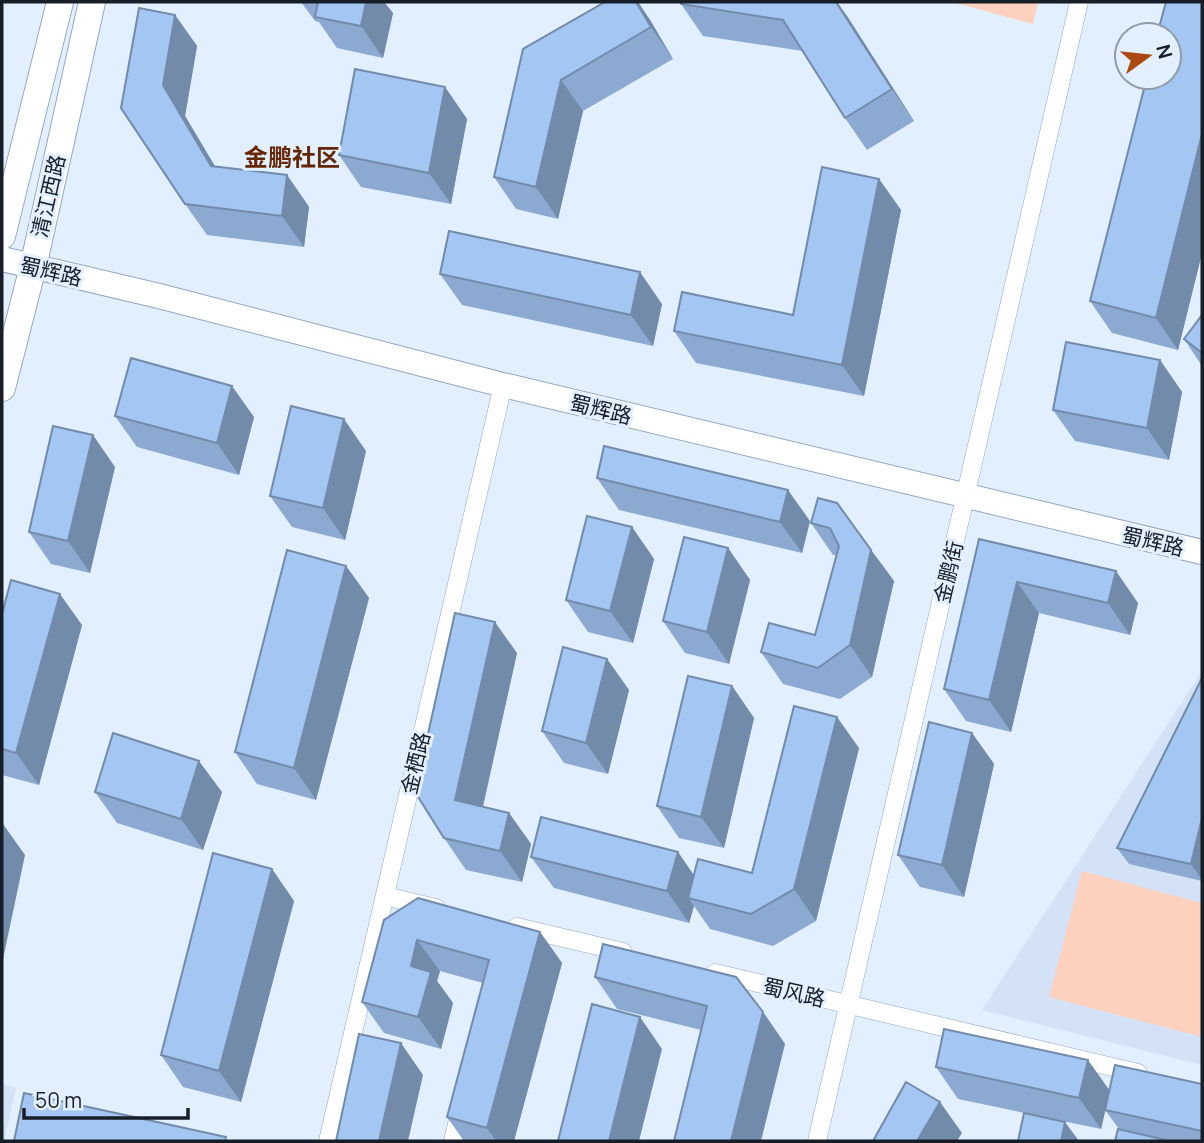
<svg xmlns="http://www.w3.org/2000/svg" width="1204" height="1143" font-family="Manrope,'Noto Sans SC',sans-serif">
<rect width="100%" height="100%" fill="#e2efff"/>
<path fill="#d3e2f6" d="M1202,671V1065L982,1010Z
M2,1084L16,1088L4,1141H2Z"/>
<path fill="#fed1be" d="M952,2H1038L1033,24Z
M1082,871L1202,903V1037L1049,997Z"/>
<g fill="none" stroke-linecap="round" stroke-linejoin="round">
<g stroke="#94a8c1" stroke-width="19">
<path id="street" d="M385,896L436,908
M517,927L623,952
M715,973L1138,1073
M328,1141L503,385
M453,1141L461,1107
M817,1141L1079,2"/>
</g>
<g stroke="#94a8c1" stroke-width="26">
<path id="secondary" d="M2,259L159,296L503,385L1202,552"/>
</g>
<g stroke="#94a8c1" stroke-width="28">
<path id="primary" d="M2,236L60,2
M2,388L33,267L92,2"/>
</g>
<use href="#street" stroke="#fff" stroke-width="18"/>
<use href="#secondary" stroke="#fff" stroke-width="24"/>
<use href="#primary" stroke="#fff" stroke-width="26"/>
</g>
<path fill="#8caad1" d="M301,2H384L393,13L383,58L337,48L319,22L315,21Z
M605,2H638L650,20L673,59L583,111L558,219L516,209L494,177Z
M1202,2V253L1178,350L1112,333L1090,301Z
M681,4L847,16L914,121L867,150L845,118L803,51L703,36Z
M175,15L197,46L185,116L215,166L287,175L309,207L304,247L207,235L185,204Z
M445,87L467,119L451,204L361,187L339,155Z
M879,179L901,210L864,396L696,363L674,331L793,315Z
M440,274L662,304L653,346L462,305Z
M1202,315V366L1184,339Z
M1160,360L1182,392L1169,460L1075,441L1053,410Z
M115,416L254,417L239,475L137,447Z
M366,451L345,540L292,527L270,496Z
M115,467L90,573L51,564L29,532Z
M597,478L810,521L802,553L619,510Z
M818,498L871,550L894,581L872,677L840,699L783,684L761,652L815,635L836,555H833L811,523Z
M632,527L654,559L633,643L588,632L566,600Z
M979,539L1138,603L1130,635L1039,613L1011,732L966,721L944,689Z
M728,548L750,580L729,664L685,653L663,621Z
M346,566L369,598L316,800L257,784L235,752Z
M2,614L82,625L39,785L2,775Z
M517,653L483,807L509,813L531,844L522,882L466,870L444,838Z
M607,659L629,690L608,774L564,763L542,731Z
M1202,678V881L1129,864L1117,848Z
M732,686L754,718L724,848L679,838L657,806Z
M972,733L994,764L964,897L920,887L898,855Z
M859,748L816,921L773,946L710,929L694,906L689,923L554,888L531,857L678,852L694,876L752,873Z
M95,792H222L203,850L117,823Z
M272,869L294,901L241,1102L183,1087L161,1055Z
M384,920L540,932L562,963L514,1141H464L447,1117L483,983L440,971L437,981L453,1003L441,1049L384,1033L362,1002Z
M595,977L763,1012L785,1044L701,1030L617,1009Z
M936,1067L1109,1091L1202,1084V1141H1115L1119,1129L1105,1110L1101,1129L958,1099Z"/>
<path fill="#728baa" d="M364,2H384L393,13L383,58L361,26Z
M636,2H638L650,20L673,59L651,27Z
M836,2H837L847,16L914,121L892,89Z
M175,15L197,46L185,116L233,197L211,166L163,85Z
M561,80L583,111L558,219L536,187Z
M445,87L467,119L451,204L429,173Z
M1202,134V253L1178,350L1156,318Z
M287,175L309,207L304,247L282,216Z
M879,179L901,210L864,396L842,365Z
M640,272L662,304L653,346L631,315Z
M1160,360L1182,392L1169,460L1147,428Z
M232,386L254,417L239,475L217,443Z
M344,419L366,451L345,540L323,508Z
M93,435L115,467L90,573L68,541Z
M788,490L810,521L802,553L780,522Z
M632,527L654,559L633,643L610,611Z
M728,548L750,580L729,664L707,632Z
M871,550L894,581L872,677L850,645Z
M346,566L369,598L316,800L294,768Z
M1116,571L1138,603L1130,635L1108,603Z
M1017,582L1039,613L1011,732L989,700Z
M60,594L82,625L39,785L16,753Z
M495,622L517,653L477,832L455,800Z
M607,659L629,690L608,774L586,743Z
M732,686L754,718L724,848L701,817Z
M837,717L859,748L816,921L794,889Z
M972,733L994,764L964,897L942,865Z
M199,761L222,792L203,850L181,819Z
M509,813L531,844L522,882L500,851Z
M1202,818V880L1191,864Z
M3,824L25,855L2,964V831Z
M678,852L700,884L688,898L694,906L689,923L667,891Z
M272,869L294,901L241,1102L219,1071Z
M540,932L562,963L514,1141H496L487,1128Z
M417,940L440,971L437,981L453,1003L441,1049L418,1017L411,966Z
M763,1012L785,1044L761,1141H731Z
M640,1017L662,1049L639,1141H609Z
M401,1043L423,1075L408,1141H379Z
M1088,1060L1110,1091L1101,1129L1079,1098Z
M940,1102L962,1133L957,1141H917Z
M1065,1122L1079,1141H1061Z"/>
<path fill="#a3c6f3" stroke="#728baa" stroke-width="2" d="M318,2H366L361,26L315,17Z
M605,2H636L651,27L561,80L536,187L494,177L523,49Z
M681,2H836L892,89L845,118L783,20L681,4Z
M1166,2H1202V134L1156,318L1090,301L1147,77H1169V35H1157Z
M139,8L175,15L163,85L211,166L287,175L282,216L185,204L121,108Z
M355,69L445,87L429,173L339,155Z
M822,167L879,179L842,365L674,331L682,292L793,315Z
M449,231L640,272L631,315L440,274Z
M1202,315V353L1184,339Z
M1066,342L1160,360L1147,428L1053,410Z
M131,358L232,386L217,443L115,416Z
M291,406L344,419L323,508L270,496Z
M53,426L93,435L68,541L29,532Z
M604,446L788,490L780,522L597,478Z
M818,498L837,503L871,550L850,645L818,668L761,652L769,623L815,635L839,546L830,528L811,523Z
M587,516L632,527L610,611L566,600Z
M684,537L728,548L707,632L663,621Z
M979,539L1116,571L1108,603L1017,582L989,700L944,689Z
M287,550L346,566L294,768L235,752Z
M11,580L60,594L16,753L2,749V614Z
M455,613L495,622L455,800L509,813L500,851L444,838L415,792Z
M563,647L607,659L586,743L542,731Z
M688,676L732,686L701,817L657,806Z
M1202,678V818L1191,864L1117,848Z
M794,706L837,717L794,889L751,914L688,898L698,859L752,873Z
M929,722L972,733L942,865L898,855Z
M113,733L199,761L181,819L95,792Z
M541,817L678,852L667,891L531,857Z
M213,853L272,869L219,1071L161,1055Z
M418,898L540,932L487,1128L447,1117L489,960L417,940L411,966L431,972L418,1017L362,1002L384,920Z
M603,944L736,977L763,1012L731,1141H674L707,1006L595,977Z
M592,1004L640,1017L609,1141H558Z
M944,1029L1088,1060L1079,1098L936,1067Z
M359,1034L401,1043L379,1141H336Z
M1115,1065L1202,1084V1131L1105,1110Z
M906,1082L940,1102L917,1141H873Z
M24,1093L226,1137L225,1141H14Z
M1024,1113L1065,1122L1061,1141H1018Z
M1118,1129L1166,1140V1141H1115Z"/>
<g text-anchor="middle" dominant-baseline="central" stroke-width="6" stroke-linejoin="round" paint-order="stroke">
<g font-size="21" fill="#171e27" stroke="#e2efff">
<text transform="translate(48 196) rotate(-77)">清江西路</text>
<text transform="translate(51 271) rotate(13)">蜀辉路</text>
<text transform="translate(601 409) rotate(14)">蜀辉路</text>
<text transform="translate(1153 541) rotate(13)">蜀辉路</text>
<text transform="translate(948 572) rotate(-77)">金鹏街</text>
<text transform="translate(415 763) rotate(-77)">金栖路</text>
<text transform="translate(794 992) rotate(13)">蜀风路</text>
</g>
<g font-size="24" font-weight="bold" fill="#642603" stroke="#e2efff">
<text x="292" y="156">金鹏社区</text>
</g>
</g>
<rect width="1204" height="1143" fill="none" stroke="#171e27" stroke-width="7"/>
<g transform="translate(1148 56) rotate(75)"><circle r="33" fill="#e2efff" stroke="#919ba9" stroke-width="2"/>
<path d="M0-5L12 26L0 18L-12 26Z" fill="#ac4913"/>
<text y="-10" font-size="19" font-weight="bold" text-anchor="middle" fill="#171e27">N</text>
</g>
<path d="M24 1108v10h164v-10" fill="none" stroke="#171e27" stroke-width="3.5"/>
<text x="35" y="1108" font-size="21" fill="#171e27" stroke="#e2efff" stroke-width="5" paint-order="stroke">50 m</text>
</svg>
